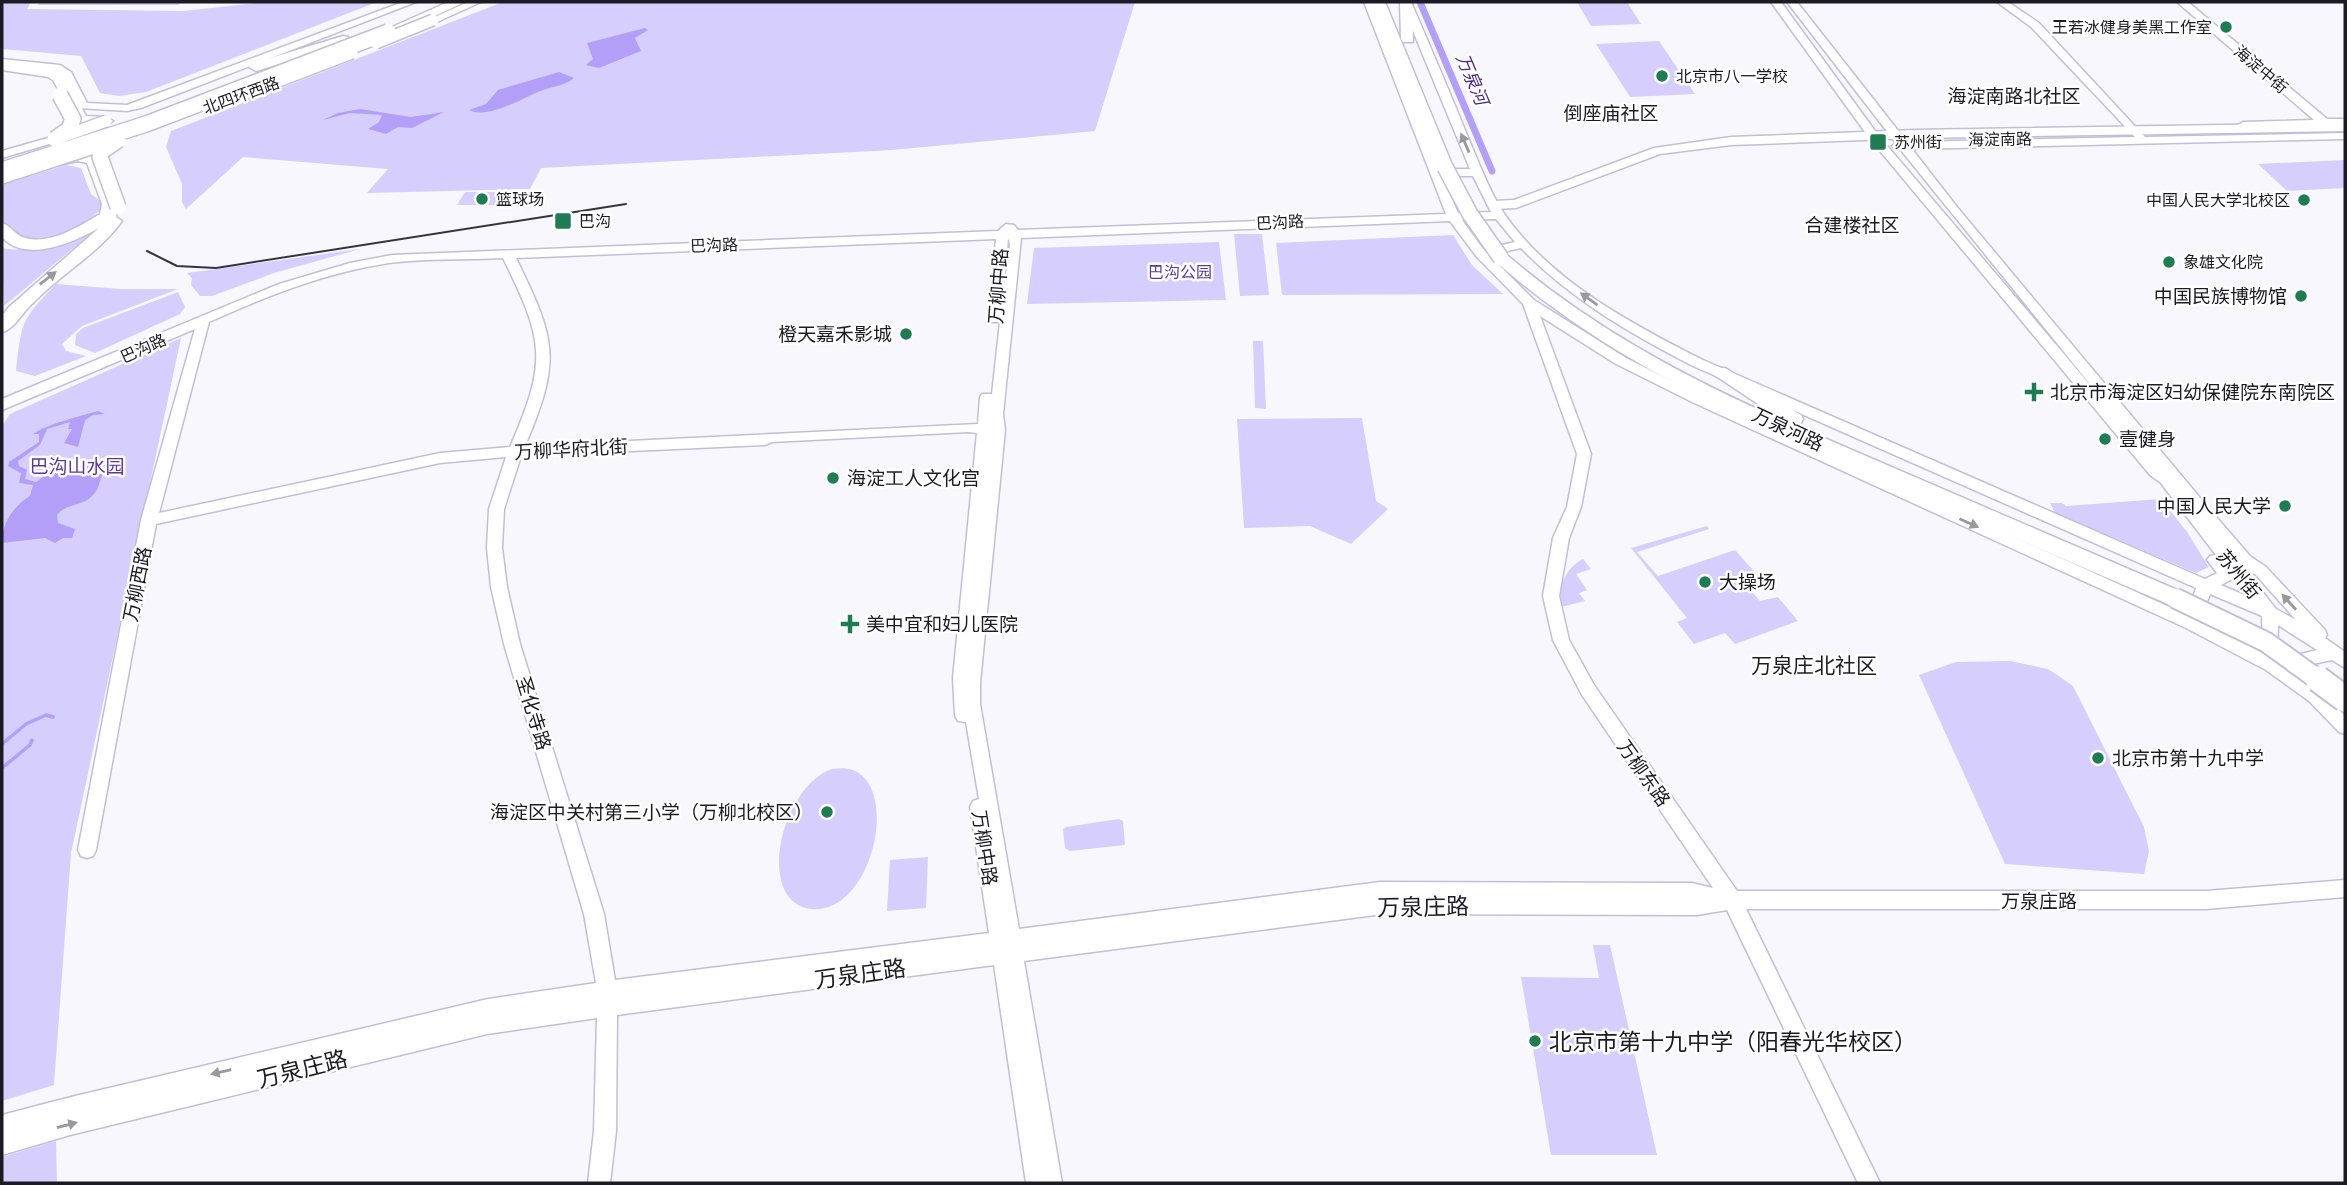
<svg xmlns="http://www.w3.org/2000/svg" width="2347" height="1185" font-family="'Open Sans','Noto Sans SC',sans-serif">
<rect width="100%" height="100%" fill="#f8f7fd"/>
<path fill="#d6cefc" d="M2,2H31L27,9L184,11L265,2H377L146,92L119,96L100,93L81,56L2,49Z
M41,2H182L178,5H37Z
M503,2H1135L1095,131L892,150L541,168L530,189L367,193L388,169L243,157L186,209L182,202V184L166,147L171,131Z
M1577,2H1627L1641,24L1591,26Z
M1659,41L1695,94L1630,97L1596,44Z
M2345,160V188L2287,191L2258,164Z
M66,165L81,168L91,194L102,202L101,209C84,226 55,244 29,240C18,239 14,236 2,239V185Z
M465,192H507L499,205H457Z
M100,226L4,306L2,248C38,254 68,242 100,226Z
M1234,234H1262L1269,295L1240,296Z
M1453,235L1472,265L1503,294L1282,295L1276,243Z
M1219,242L1226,300L1027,304L1034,248Z
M360,249L274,273L212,296H200L191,285L192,278L187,273Z
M56,284L121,289H178L82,326L62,344L66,351L86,356L35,376L16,371C22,321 21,320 56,284Z
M178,292L185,307L180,314L95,353L75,345L76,334L83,328Z
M181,338L71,853L54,1085L2,1101V426L10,414Z
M1253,341H1263L1266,409L1255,408Z
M1362,418L1376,501L1388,509L1351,544L1310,526L1244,528L1237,419Z
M2161,499L2187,532L2209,567L2196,573L2055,513L2050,503H2062L2066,506Z
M1707,526L1709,529L1637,552L1658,576L1735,550L1760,578L1746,585L1760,601L1778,597L1798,621L1735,644L1725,633L1694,644L1677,622L1687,618L1631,548Z
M1583,559L1591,569L1576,574L1587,590L1579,593L1585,601L1561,607C1557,588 1566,567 1583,559Z
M2010,661L2048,669L2073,686L2144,827L2149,851L2144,874L2005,864L1919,675L1956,662Z
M832,769C839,768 847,768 853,770C901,789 871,916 811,909C754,902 781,786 832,769Z
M1119,819L1123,821L1125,845L1070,851L1065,848L1063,829L1066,827Z
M928,857L926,908L887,911L890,860Z
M1593,945H1610L1657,1155H1551L1521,977L1599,978Z
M56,1141L57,1183H2V1157Z"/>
<path fill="#b49ff8" d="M645,28L648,30L635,38L641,51L599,68L586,65L593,59L587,43Z
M559,72L574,78C564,86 555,86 543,90C524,97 488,120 469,110L486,104L498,90Z
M360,109L411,117L444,112L412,128L398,127L386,134L368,129L379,122L382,115L350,113L323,120L338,113Z
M98,411L105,414L93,415L85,420L78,447L64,443L72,429H68L70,422L47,429L40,445L18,461L19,466L27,470L25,479L36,482L52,470L76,471L84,466L90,467L87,472L92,475L103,474C99,481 99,490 93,495C83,507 68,502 57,515L58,523L75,529L72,538H63L55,543L45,538L2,543C2,522 14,506 30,496L33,485L19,483L21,473L8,466L9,462L39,442V434H33C45,425 80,416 98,411Z"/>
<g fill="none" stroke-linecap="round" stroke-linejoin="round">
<path stroke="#b49ff8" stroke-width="3.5" d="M2,744L26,724L46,715L53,717
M2,768L30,745L32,740"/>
<path stroke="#b49ff8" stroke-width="7" d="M1420,2L1492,171"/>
<g stroke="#c3bed8" stroke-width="3">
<path id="secondary" d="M403,2H416L141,108L127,111L79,108L63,76L53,70L2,65V59L60,65L71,72L87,103L127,105Z
M468,2H481L437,22L428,20Z
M1364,2H1374L1439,169H1470L1401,2H1411C1430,46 1449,90 1467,135C1478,160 1488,189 1503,212C1549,280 1631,324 1703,360L2205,579L2217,573L2207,560L2210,556L2216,555L2160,482L2150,475L1870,139L1771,2H1781L1878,135L2102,399L1900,149L1894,148L1892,146L1896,143L1787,2H1797L1907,142L2135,137L2031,27L1997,2H2008L2039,23L2145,137L2345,133V139L1912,149L1957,207L2206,505L2250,556L2266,567L2325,630L2327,635L2325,638L2345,652V668L2332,660L2289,669L2321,691L2345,716V734L2339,732L2309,701L2266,670L2186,628L1692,402L1616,364L1540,316L1591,454L1581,507L1569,538L1559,596L1569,640L1594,685L1737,891H2206L2345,880V897L2206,909H1746L1880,1183H1858L1727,910L1697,915L1383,914L1024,961L1062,1183H1026L994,965L617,1015L616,1131L610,1183H588L594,1131L597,1018L487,1034L70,1135L2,1155V1115L75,1096L488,999L596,983L584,914L504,644L491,587L487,548L489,509L506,457L440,463L156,524L96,850L93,856L87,858L81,856L78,850L141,520L195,329L2,410V399L279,284L350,263L392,255L998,231L1006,224L1014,225L1018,230L1446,214ZM1442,176H1473L1491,212L1458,213ZM1496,219L1515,242L1483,249L1462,220ZM1450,221L1476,256L1523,304L1577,454L1567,507L1553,538L1543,596L1553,640L1582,695L1713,888L1692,883L1380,882L1019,929L980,704V683L1005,430L1003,414L1021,238ZM1008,238L1010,245L1004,289ZM996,239L990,319L991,322H1000L992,394H982L980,397L978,424L525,446C562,359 556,340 516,258ZM1521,248C1570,299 1631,334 1693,366L2196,588L2187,615L1702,396L1626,358L1534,300L1489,255ZM503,258C544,341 548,360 510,447L440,453L159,513L209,322C267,296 327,272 389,263C426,258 466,260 503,258ZM968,432L977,433L953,678L955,716L958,721L966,722L979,799L973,801L970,807L989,933L615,980L604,914L520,644L507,587L502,548L504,509L521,456L765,445L772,442ZM2242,566L2256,575L2296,620L2276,609ZM2234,578L2249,597L2221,585ZM2210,594L2262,616L2263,653L2200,621ZM2278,625L2317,650L2277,660Z
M2177,2H2188L2327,119H2345V125L2333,126L2328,129L2321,126L2239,127L2238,125L2243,122L2314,120Z
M55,136L61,139L59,141L2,158V151Z"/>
</g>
<g stroke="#c3bed8" stroke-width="3">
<path id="primary" d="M2345,123V131L1916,138L1731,145L1660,154L1516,208L1494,209L1487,205L1494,201L1514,200L1654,148L1731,137L1916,130Z"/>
</g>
<g stroke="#c3bed8" stroke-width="3">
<path id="highway" d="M448,2H465L393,35L388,36L381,32Z
M1373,2H1385L1453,167L1450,170L1445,172L1437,167Z
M1400,2H1412L1413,42H1403L1401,39Z
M343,36L348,37V43L256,71L249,67L251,64Z
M2,62L57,70L66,78L86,116L106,117L113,121L106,125L76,123L53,80L48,77L2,70Z
M78,151L98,157L101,160L118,204L116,217L122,221C98,254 61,274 33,303C23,311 14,330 2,332V316L8,308L99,228C74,242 26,264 2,237V223C12,226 15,236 26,238C50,245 80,226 100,214L102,204L87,163L78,161L63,164L55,159L58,156Z
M1501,253L1507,255C1590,326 1682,376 1782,420L1710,372L1713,368H1725L1801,415L1803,419L1801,423L1794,425L2182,592L2186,598L2182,604L2175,606L2168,604C2065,560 1963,515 1862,470C1726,410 1609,361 1495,261L1493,258Z"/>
</g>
<use href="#secondary" fill="#fff" fill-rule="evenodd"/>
<use href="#primary" fill="#fff" fill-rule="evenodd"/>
<use href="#highway" fill="#fff" fill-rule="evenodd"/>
<path stroke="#35343d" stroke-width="2" d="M147,251L177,266L216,268L626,204"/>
<g stroke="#c3bed8" stroke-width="14" stroke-linecap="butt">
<path id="secondary-bridge" d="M376,43L433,20
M242,95L352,53
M56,139L106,121
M2,178L109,143"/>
</g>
<g stroke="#c3bed8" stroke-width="18" stroke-linecap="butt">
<path id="highway-bridge-far2" d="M55,139L69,129L73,119L60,95
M118,140L102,151L100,157L118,207
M1445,167L1470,214L1501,258
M2,170L146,124L388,32"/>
</g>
<g stroke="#c3bed8" stroke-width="23" stroke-linecap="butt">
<path id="highway-bridge-far1" d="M2175,598L2266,642L2320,681"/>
</g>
<g stroke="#c3bed8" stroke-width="29" stroke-linecap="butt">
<path id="highway-bridge" d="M2318,679L2345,699"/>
</g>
<use href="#secondary-bridge" stroke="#fff" stroke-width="11"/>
<use href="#highway-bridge-far2" stroke="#fff" stroke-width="15"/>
<use href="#highway-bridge-far1" stroke="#fff" stroke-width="19"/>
<use href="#highway-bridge" stroke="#fff" stroke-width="25"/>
</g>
<defs><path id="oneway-solid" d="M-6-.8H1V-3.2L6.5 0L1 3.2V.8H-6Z" transform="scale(1.75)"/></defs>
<g fill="#99989c">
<use href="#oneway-solid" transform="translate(1465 143) rotate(-113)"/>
<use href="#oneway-solid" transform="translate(48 278) rotate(-38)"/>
<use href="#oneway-solid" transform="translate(1589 299) rotate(-144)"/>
<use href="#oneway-solid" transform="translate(1969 523) rotate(24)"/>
<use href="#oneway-solid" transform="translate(2289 602) rotate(-132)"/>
<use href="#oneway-solid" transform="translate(221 1072) rotate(167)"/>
<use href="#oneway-solid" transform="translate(67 1125) rotate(-15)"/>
</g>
<g fill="#1e7c52" stroke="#fff" stroke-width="2.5">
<circle cx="2226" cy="27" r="7"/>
<circle cx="1662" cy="76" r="7"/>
<rect x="1869" y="133" width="18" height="18" rx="3.5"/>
<circle cx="482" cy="199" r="7"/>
<circle cx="2304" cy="200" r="7"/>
<rect x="554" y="212" width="18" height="18" rx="3.5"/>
<circle cx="2169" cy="262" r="7"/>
<circle cx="2301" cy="296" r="7"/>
<circle cx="906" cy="334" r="7"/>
<path d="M2030.5 381.5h7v7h7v7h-7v7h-7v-7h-7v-7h7z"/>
<circle cx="2105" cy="439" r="7"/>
<circle cx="833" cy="478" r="7"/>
<circle cx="2285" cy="506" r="7"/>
<circle cx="1705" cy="582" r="7"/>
<path d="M846.5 613.5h7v7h7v7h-7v7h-7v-7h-7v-7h7z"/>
<circle cx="2098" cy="758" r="7"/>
<circle cx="827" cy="812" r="7"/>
<circle cx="1535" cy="1041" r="7"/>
</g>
<g text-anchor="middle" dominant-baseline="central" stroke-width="5" stroke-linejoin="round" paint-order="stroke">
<g font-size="16" fill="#1c1b24" stroke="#fff" text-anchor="start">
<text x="2212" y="27" text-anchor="end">王若冰健身美黑工作室</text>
<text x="1676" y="76">北京市八一学校</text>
<text x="1894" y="142">苏州街</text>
<text x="496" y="199">篮球场</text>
<text x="2290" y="200" text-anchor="end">中国人民大学北校区</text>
<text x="579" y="221">巴沟</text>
<text x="2183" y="262">象雄文化院</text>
</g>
<g font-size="16" fill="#1c1b24" stroke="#fff">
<text transform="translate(2261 69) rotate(40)">海淀中街</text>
<text transform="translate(241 95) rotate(-20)">北四环西路</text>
<text transform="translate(2000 139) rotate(-1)">海淀南路</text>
<text transform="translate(1280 222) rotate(-3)">巴沟路</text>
<text transform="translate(714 245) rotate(-2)">巴沟路</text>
<text transform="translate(143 348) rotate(-24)">巴沟路</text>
</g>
<g font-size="16" fill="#5a399f" stroke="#fff">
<text x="1180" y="272">巴沟公园</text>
</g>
<g font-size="18" font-style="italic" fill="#4c298d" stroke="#fff">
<text transform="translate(1473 79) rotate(67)">万泉河</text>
</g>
<g font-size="19" fill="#1c1b24" stroke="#fff">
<text x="2014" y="96">海淀南路北社区</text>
<text x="1611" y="113">倒座庙社区</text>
<text x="1852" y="225">合建楼社区</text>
</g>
<g font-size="19" fill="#1c1b24" stroke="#fff">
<text transform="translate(998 286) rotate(-86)">万柳中路</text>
<text transform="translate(1788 429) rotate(25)">万泉河路</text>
<text transform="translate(571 449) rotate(-3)">万柳华府北街</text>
<text transform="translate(2239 574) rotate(51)">苏州街</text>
<text transform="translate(137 584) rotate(-79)">万柳西路</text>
<text transform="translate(534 713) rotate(73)">圣化寺路</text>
<text transform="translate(1644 773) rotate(55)">万柳东路</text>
<text transform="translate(985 848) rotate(81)">万柳中路</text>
<text x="2039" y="901">万泉庄路</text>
</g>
<g font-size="19" fill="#1c1b24" stroke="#fff" text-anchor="start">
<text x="2287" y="296" text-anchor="end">中国民族博物馆</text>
<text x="892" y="334" text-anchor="end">橙天嘉禾影城</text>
<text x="2050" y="392">北京市海淀区妇幼保健院东南院区</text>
<text x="2119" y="439">壹健身</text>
<text x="847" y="478">海淀工人文化宫</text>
<text x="2271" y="506" text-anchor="end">中国人民大学</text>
<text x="1719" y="582">大操场</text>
<text x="866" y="624">美中宜和妇儿医院</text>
<text x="2112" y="758">北京市第十九中学</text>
<text x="813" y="812" text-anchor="end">海淀区中关村第三小学（万柳北校区）</text>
</g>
<g font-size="19" fill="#5a399f" stroke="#fff">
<text x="77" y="466">巴沟山水园</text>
</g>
<g font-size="21" fill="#1c1b24" stroke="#fff">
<text x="1814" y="665">万泉庄北社区</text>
</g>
<g font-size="23" fill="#1c1b24" stroke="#fff">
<text transform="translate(1423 906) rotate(-1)">万泉庄路</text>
<text transform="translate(860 973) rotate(-8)">万泉庄路</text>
<text transform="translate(302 1068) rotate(-14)">万泉庄路</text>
</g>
<g font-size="23" fill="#1c1b24" stroke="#fff" text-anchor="start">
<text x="1549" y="1041">北京市第十九中学（阳春光华校区）</text>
</g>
</g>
<rect width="2347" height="1185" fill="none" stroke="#1c1b24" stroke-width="7"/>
</svg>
